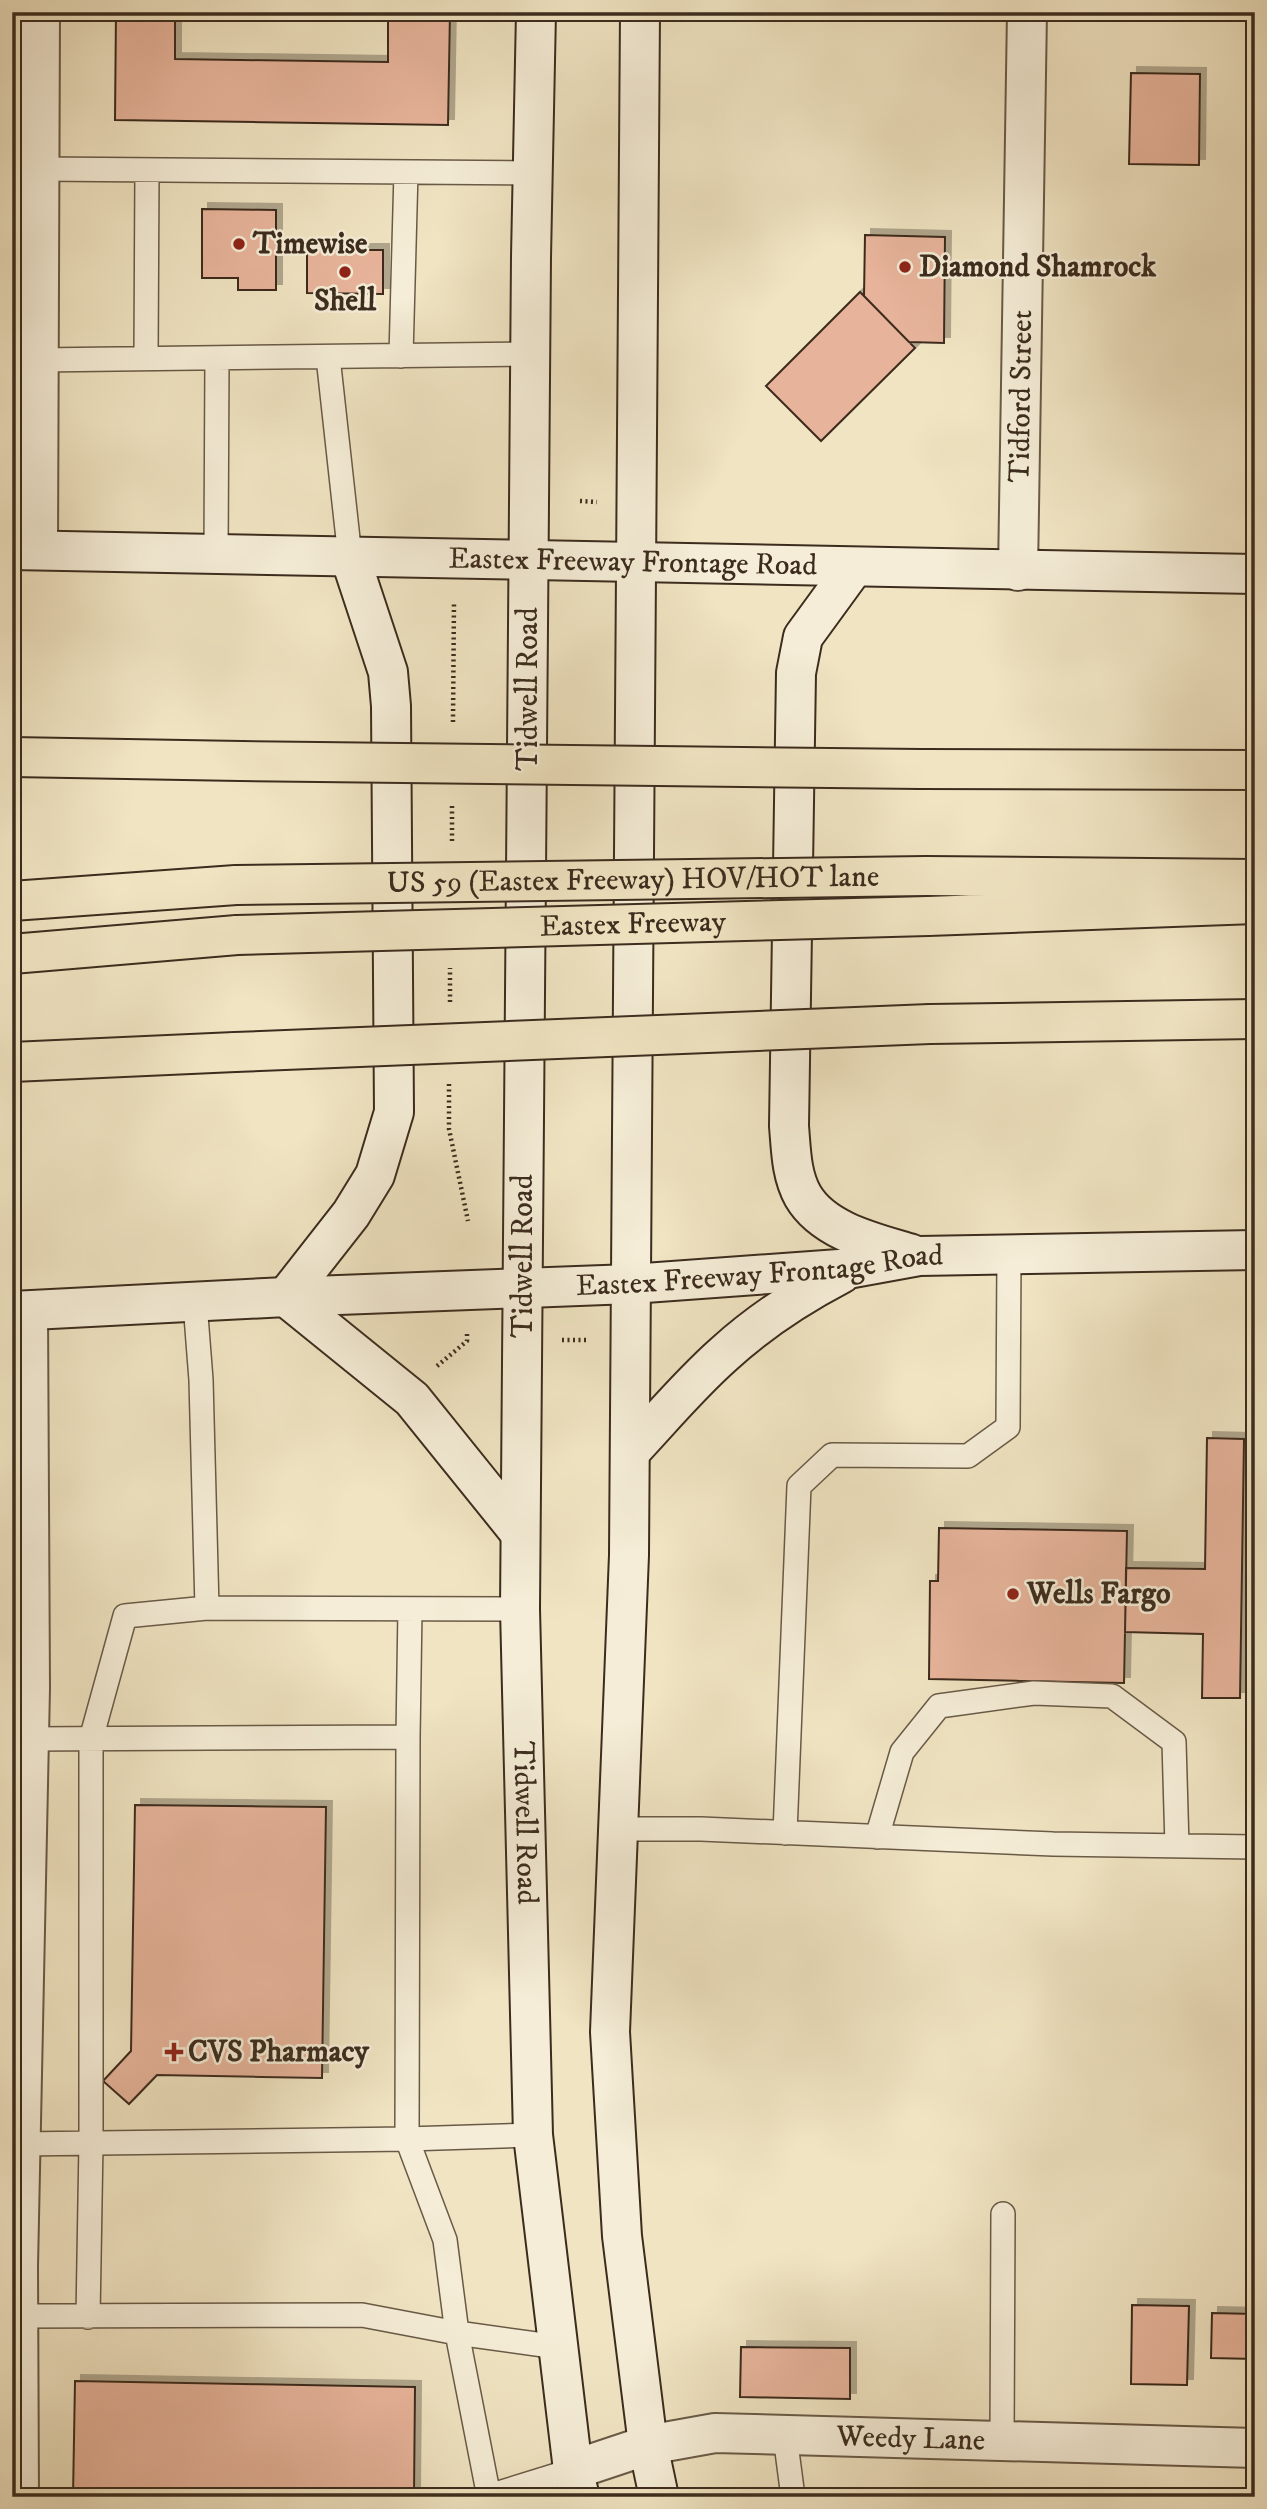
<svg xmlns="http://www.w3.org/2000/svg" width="1267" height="2509" font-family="'IM FELL DW Pica',serif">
<defs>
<filter id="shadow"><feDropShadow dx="6" dy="-6" stdDeviation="0" flood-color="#0004"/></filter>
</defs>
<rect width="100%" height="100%" fill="#f0e4c2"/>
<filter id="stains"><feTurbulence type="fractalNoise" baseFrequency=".00286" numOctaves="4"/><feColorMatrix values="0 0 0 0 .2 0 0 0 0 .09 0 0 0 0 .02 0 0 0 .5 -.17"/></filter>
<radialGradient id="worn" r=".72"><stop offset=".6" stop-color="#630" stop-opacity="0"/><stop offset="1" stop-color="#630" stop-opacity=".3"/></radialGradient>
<path fill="#e7b49b" stroke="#3c2c1e" stroke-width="2" filter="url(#shadow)" d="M116,12H175V59L388,62V12H450L448,125L115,120Z
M1131,73L1200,74L1199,165L1129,164Z
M202,209L276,210V290H238V278H202Z
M865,235L945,237L944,343L909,342L864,296Z
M307,250H383V294L307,293Z
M860,292L915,348L821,441L766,386Z
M1207,1438L1244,1439L1240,1698H1202L1203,1634L1125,1632L1126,1568L1205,1569Z
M939,1528L1127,1531L1124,1683L929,1679L930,1581H938Z
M135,1805L326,1807L322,2078L157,2075L129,2104L103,2081L131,2051Z
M1132,2305L1189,2306L1187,2385L1131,2384Z
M1212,2313L1255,2314V2359L1211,2358Z
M741,2347L850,2348V2399L740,2397Z
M75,2381L415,2387L414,2497H73Z"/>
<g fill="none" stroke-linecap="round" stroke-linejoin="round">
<g stroke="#695a47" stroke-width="26">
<path id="service" d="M40,169L533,173
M401,356L406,172
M328,357L350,557
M146,358L147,170
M38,360L531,354
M216,554L217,358
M195,1303L201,1380L207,1608L520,1609
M408,1737L407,2139L533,2135
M29,1739L408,1737L410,1609
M619,1829H701L1053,1844L1255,1847
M785,1833L799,1486L832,1455L968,1456L1008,1427L1009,1254
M877,1837L902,1752L939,1706L1034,1693L1112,1696L1174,1742L1177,1846
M20,2144L407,2139L445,2240L457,2333L558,2347
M18,2316L362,2315L457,2333L489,2497
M88,2317L91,2143V1739L125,1616L207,1608
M785,2436L793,2497
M1002,2441L1003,2214
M489,2496L573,2470"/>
</g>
<g stroke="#695a47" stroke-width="42">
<g id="minor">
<path d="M38,550L40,12"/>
<path id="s1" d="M1018,571L1027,12"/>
<path id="s2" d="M573,2470L648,2445L715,2433L1255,2448"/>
<path d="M19,2497L18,2267L30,1688L28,1311"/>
</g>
</g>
<g stroke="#3c2c1e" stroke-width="42">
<g id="secondary">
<path id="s3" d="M536,12L531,257L520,1609L533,2135L573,2470L580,2497"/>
<path d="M640,12L629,1555L610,2032L622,2236L648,2445L659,2497"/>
<path id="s4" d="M12,550L1255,574"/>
<path d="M854,567L803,637L796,673L789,1126C791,1149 791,1175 803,1196C824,1232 876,1243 912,1254"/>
<path d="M286,1297L351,1214L375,1175L394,1112L391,706L388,672L350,557"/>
<path d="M286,1297L412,1399L520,1533"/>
<path id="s5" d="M12,1311L286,1297L631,1284L853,1268L919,1256L1255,1250"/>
<path d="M630,1452C661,1419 690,1384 724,1354C759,1322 799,1296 841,1274"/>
</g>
</g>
<g stroke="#3c2c1e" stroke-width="42">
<path id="motorway" d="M12,757L241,761
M921,769L1255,770
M926,876L1255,879
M12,901L236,885
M928,916L1255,904
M12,954L237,935
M930,1024L1255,1019
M12,1062L235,1052"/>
</g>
<path stroke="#3c2c1e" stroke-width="4.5" stroke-dasharray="2 3.5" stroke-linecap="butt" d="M580,501L597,502
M453,722L454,601
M452,841V804
M450,1002V968
M449,1084V1129L468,1221
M562,1340H588
M437,1366L467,1341V1333"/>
<use href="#service" stroke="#f5edd7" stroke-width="23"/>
<use href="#minor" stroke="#f5edd7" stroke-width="38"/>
<use href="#secondary" stroke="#f5edd7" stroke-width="38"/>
<use href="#motorway" stroke="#f0e4c2" stroke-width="38"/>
<g stroke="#3c2c1e" stroke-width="42" stroke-linecap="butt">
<g id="motorway-bridge">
<path d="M241,761L921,769"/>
<path id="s6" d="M236,885L926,876"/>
<path id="s7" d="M237,935L928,916"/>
<path d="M235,1052L930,1024"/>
</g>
</g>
<use href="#motorway-bridge" stroke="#f0e4c2" stroke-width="38"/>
</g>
<g fill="#8f2418" stroke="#f5edd7" stroke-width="2.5">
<circle cx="239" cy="244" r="7"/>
<circle cx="905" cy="267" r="7"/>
<circle cx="345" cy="272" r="7"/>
<circle cx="1013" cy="1594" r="7"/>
<path d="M170.5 2041.5h7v7h7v7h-7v7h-7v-7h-7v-7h7z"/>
</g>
<g text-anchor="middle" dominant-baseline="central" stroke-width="5" stroke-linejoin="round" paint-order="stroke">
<g font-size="30" font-weight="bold" fill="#3c2c1e" stroke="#f5edd7" text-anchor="start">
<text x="253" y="244">Timewise</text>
<text x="919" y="267">Diamond Shamrock</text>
<text x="345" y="301" text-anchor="middle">Shell</text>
<text x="1027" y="1594">Wells Fargo</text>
<text x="188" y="2052">CVS Pharmacy</text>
</g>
<g font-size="30" fill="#3c2c1e" stroke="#f5edd7">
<text stroke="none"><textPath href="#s1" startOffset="175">Tidford Street</textPath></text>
<text stroke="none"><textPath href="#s4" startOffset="621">Eastex Freeway Frontage Road</textPath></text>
<text transform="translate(528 689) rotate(-90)">Tidwell Road</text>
<text stroke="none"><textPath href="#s6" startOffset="397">US 59 (Eastex Freeway) HOV/HOT lane</textPath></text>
<text stroke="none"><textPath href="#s7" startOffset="396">Eastex Freeway</textPath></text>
<text transform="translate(523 1256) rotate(-90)">Tidwell Road</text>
<text stroke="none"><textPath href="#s5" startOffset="749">Eastex Freeway Frontage Road</textPath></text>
<text stroke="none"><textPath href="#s3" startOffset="1811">Tidwell Road</textPath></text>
<text stroke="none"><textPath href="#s2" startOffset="343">Weedy Lane</textPath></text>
</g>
</g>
<rect width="1267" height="2509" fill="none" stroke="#f0e4c2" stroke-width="42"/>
<rect x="14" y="14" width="1239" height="2481" fill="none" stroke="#3c2c1e" stroke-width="3.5"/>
<rect x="21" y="21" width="1225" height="2467" fill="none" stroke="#3c2c1e" stroke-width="2"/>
<rect width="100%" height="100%" filter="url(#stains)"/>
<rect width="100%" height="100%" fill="url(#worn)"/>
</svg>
